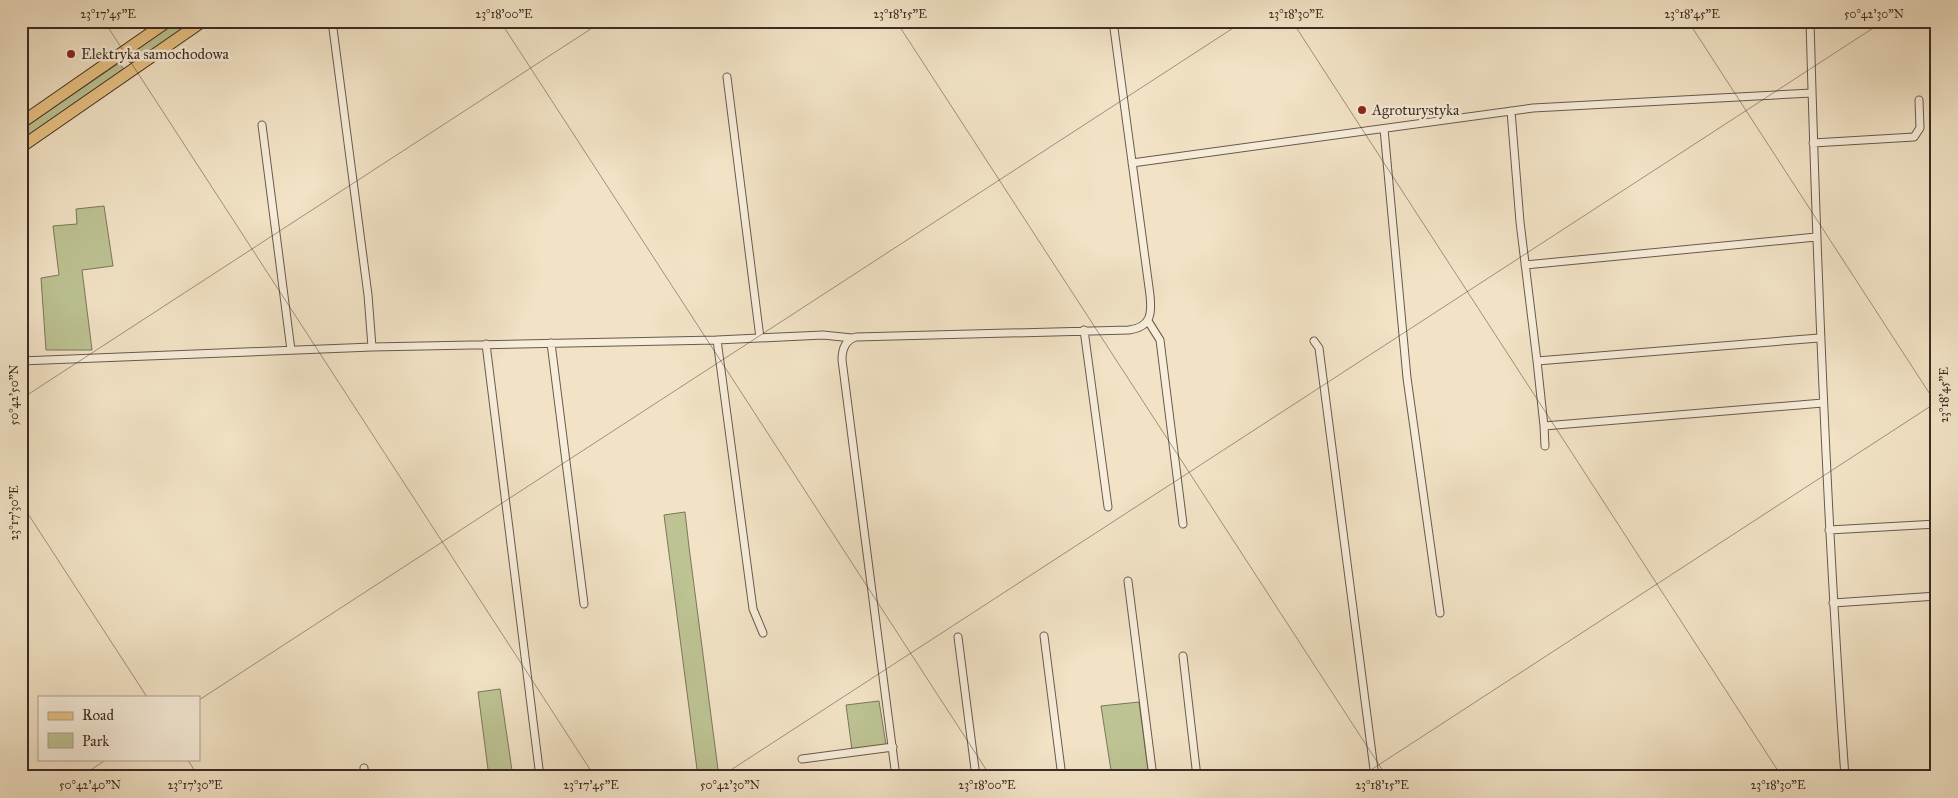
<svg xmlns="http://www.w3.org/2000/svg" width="1958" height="798" font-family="'IM FELL Great Primer',serif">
<rect width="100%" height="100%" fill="#f2e3c6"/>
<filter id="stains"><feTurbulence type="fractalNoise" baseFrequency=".004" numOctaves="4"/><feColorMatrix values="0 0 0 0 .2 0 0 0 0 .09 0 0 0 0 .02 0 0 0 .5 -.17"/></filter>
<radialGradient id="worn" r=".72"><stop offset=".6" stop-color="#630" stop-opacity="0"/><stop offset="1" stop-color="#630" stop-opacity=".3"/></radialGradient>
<path fill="#bdc393" stroke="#7c775b" d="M177,21H196L134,64L129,62L128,58L132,53Z
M119,63L124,69L21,143V130Z
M104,206L113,266L82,270L92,350H46L41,278L59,275L53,226L77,224L76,209Z
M685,512L689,547L719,777H698L664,515Z
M500,689L513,777H489L478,692Z
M879,701L886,745L852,750L846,705Z
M1139,702L1149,777H1112L1101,706Z"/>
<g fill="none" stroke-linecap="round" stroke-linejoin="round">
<g stroke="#6a594c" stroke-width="9">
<path id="minor" d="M332,21L368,295L372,347
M1810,21C1817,273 1827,525 1845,777
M727,77L760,338
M1511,111L1520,222L1537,361
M262,125L291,350
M1384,129L1407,378L1440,613
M1813,143L1914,137L1920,128L1919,100
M1132,163L1533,108L1812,93
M1525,265L1816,237
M1148,321L1160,340L1183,524
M1084,330L1108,507
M1819,338L1537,361L1544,426L1823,403
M717,340L753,609L763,633
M1314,341L1319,348L1375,777
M551,343L584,604
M486,344L540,777
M21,361L372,347L717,340L823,335L852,338
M1544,426L1545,446
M1829,530L1937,524
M1128,581L1153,777
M1833,603L1937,596
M1044,636L1062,777
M958,637L976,777
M1183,656L1197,777
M802,759L893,747
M364,768L365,777
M896,777L842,360C842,349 845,340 856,337L1129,330C1151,327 1152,314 1150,295L1113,21"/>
</g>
<g stroke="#3c2b23" stroke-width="13">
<path id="primary" d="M21,123L168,21
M21,147L203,21"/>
</g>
<use href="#minor" stroke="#f7edda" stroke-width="7"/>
<use href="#primary" stroke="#e9c283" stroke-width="11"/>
</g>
<path fill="none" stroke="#3c2b23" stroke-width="1" stroke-opacity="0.45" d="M104,21L595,777M500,21L991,777M896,21L1387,777M1292,21L1782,777M1688,21L1937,405M21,399L603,21M21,503L147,697M199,700L1244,21M187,759L199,777M80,777L107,759M720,777L1884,21M1360,777L1937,402"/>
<g fill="#8f2418" stroke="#f7edda" stroke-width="2">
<circle cx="71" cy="54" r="5"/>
<circle cx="1362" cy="110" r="5"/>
</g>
<g text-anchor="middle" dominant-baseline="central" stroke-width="5" stroke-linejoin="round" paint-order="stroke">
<g font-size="15" fill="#3c2b23" stroke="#f7edda" text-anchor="start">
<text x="81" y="54">Elektryka samochodowa</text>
<text x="1372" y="110">Agroturystyka</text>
</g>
</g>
<rect width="1958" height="798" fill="none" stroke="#f2e3c6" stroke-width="55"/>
<rect x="38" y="696" width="162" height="65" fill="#f7edda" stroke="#ac9f91"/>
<rect x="48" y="712" width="25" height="8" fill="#e9c283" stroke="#ac9f91"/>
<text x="82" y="720" font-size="15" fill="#3c2b23">Road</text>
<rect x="48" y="733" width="25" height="15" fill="#bdc393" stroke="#ac9f91"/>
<text x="82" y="746" font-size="15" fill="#3c2b23">Park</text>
<rect x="28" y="28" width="1902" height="742" fill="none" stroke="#3c2b23" stroke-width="2"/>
<g font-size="12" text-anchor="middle" fill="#3c2b23">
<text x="108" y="18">23°17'45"E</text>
<text x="504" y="18">23°18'00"E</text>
<text x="900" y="18">23°18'15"E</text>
<text x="1296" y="18">23°18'30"E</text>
<text x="1692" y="18">23°18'45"E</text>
<text x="1874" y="18">50°42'30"N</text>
<text transform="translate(1944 395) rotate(-90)" y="4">23°18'45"E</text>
<text transform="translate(14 395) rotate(-90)" y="4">50°42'50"N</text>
<text transform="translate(14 513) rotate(-90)" y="4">23°17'30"E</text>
<text x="90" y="789">50°42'40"N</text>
<text x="195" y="789">23°17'30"E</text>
<text x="591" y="789">23°17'45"E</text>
<text x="730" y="789">50°42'30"N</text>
<text x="987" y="789">23°18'00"E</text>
<text x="1382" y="789">23°18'15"E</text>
<text x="1778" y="789">23°18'30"E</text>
</g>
<rect width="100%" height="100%" filter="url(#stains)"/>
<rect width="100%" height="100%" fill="url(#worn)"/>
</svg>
